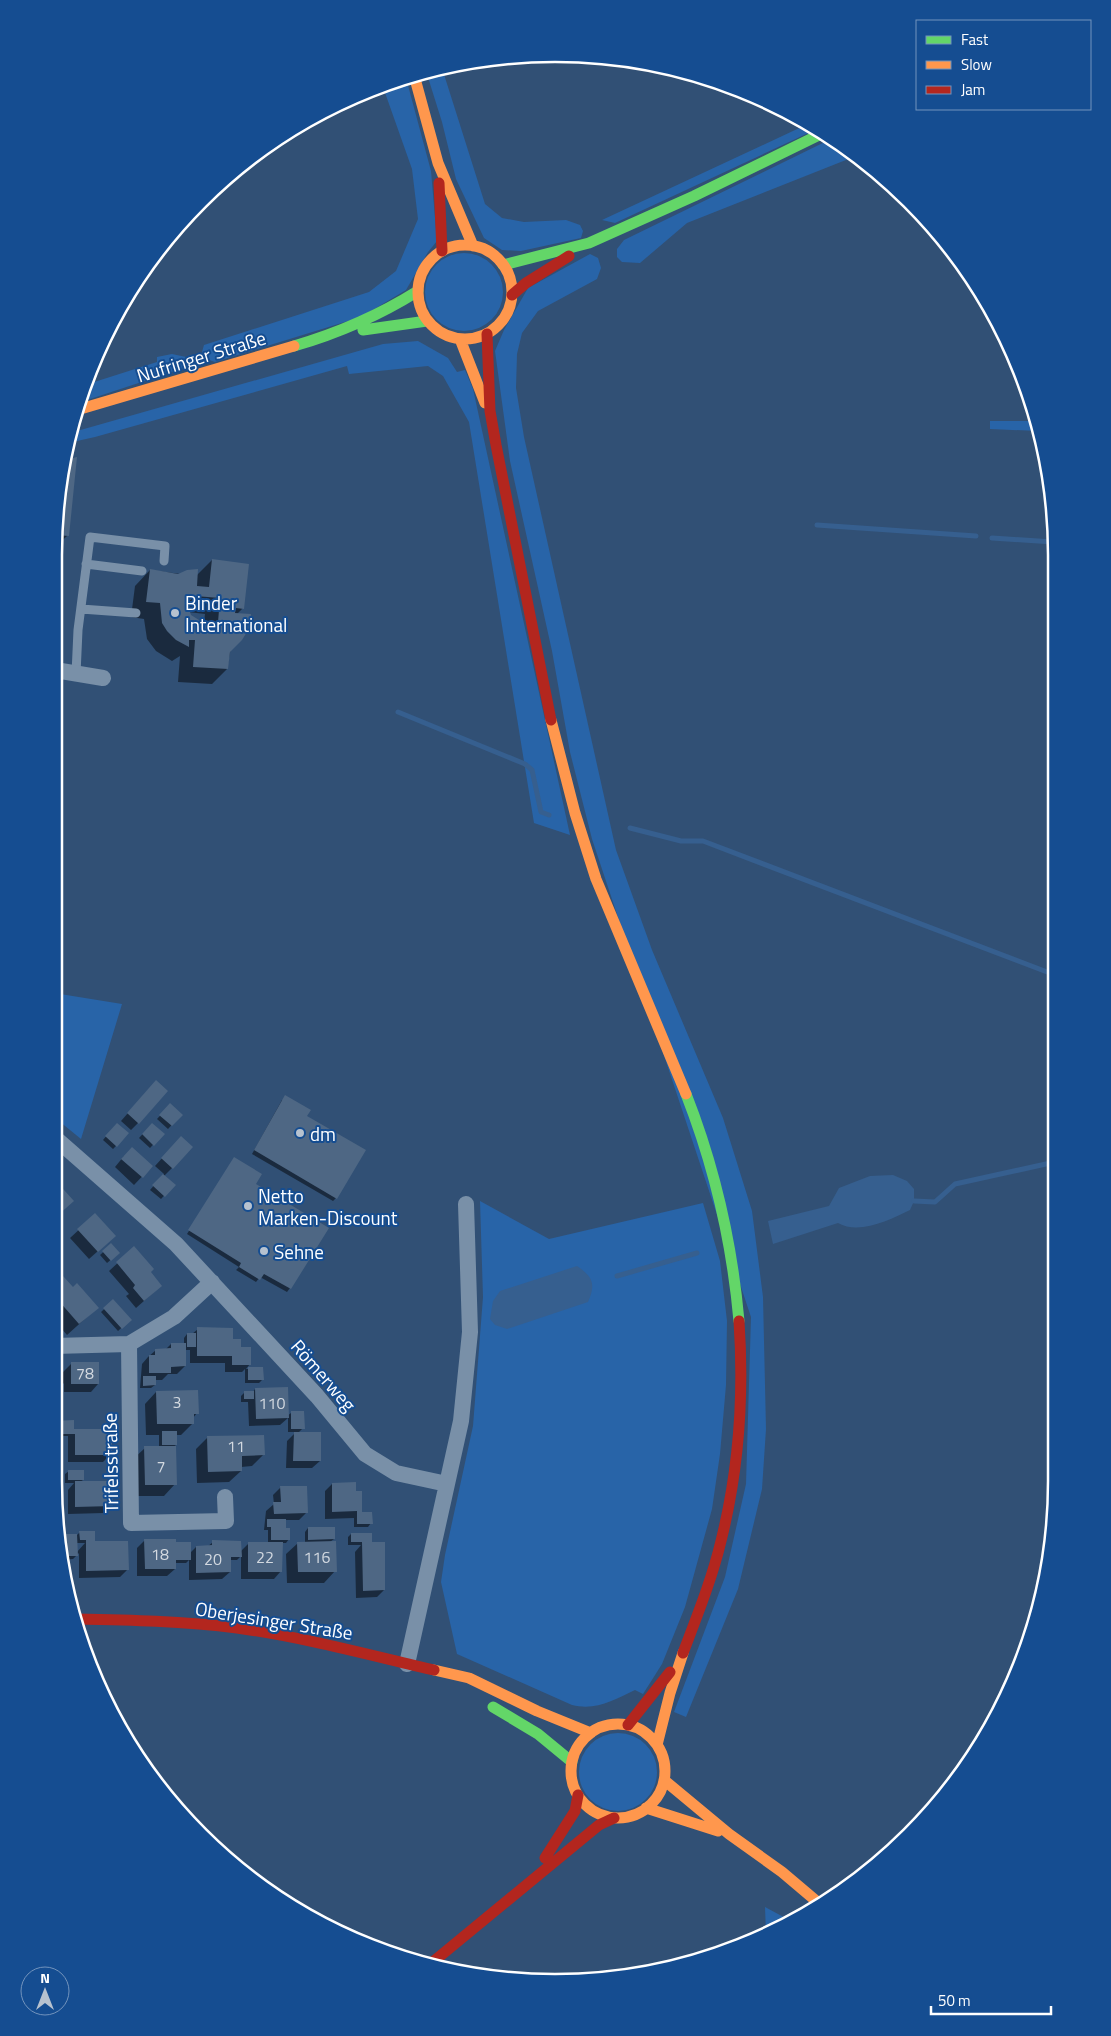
<svg xmlns="http://www.w3.org/2000/svg" width="1111" height="2036" font-family="'Titillium Web',sans-serif">
<rect width="100%" height="100%" fill="#315075"/>
<path fill="#2864a8" d="M442,68L485,204L502,218L524,222L566,220L580,225L583,231L581,238L521,251L502,250L484,238L456,179L442,122L426,71Z
M406,78L431,171L437,241L428,252L406,290L361,317L215,362L206,359L202,352L204,345L369,292L396,271L418,219L412,169L383,87Z
M810,123L817,129L615,223L602,220Z
M831,139L856,156L687,223L640,263L622,262L617,257V249L624,240Z
M425 292a39 39 0 1 1 78 0a39 39 0 1 1-78 0Z
M590,254L598,258L601,268L597,279L538,311L522,333L517,354L516,388L524,437L616,850L652,950L723,1118L752,1211L763,1297L766,1429L762,1489L738,1589L686,1717L674,1712L725,1577L746,1484L751,1317L592,839L570,752L552,651L510,461L495,351L504,330L528,288Z
M418,341L448,358L457,372L465,370L473,389L570,835L534,823L469,422L443,376L428,366L349,374L347,366L95,437L68,443L70,433L383,344Z
M172,354L186,357L187,367L81,402L88,384L157,362V357Z
M990,421H1037L1039,431L990,429Z
M54,993L122,1004L81,1139L54,1117Z
M480,1201L549,1239L703,1203L720,1261L727,1321L726,1385L720,1454L712,1509L685,1607L662,1664L643,1694L635,1690C614,1700 596,1711 572,1705L457,1654L441,1582L445,1555L473,1426L483,1297Z
M579 1772a39 39 0 1 1 78 0a39 39 0 1 1-78 0Z
M765,1907L791,1921L766,1934Z"/>
<path fill="#365f8f" d="M893,1175L907,1181L914,1189V1201L910,1210C890,1220 859,1235 838,1223L773,1244L768,1221L829,1206L839,1188L870,1176Z
M577,1266C593,1277 596,1284 588,1302L507,1329L495,1325L490,1319L493,1301L500,1291Z"/>
<path fill="#0007" fill-rule="evenodd" d="M65,461L67,536L55,547V523Z
M212,560L243,608L237,614L227,669L212,684L178,682L180,656L172,661L156,651L147,639L144,619L131,617L135,586L150,570L196,576ZM188,612L205,614L204,622H198L190,616Z
M55,578H62L56,639L55,641Z
M149,1089L138,1123L131,1130L121,1121Z
M282,1100L305,1117L336,1198L333,1201L252,1154Z
M170,1105L181,1115L168,1129L157,1119Z
M152,1124L163,1134L150,1148L139,1138Z
M113,1128L116,1146L113,1149L103,1140Z
M173,1146L172,1168L164,1176L174,1185L161,1199L150,1190L164,1174L155,1166Z
M124,1156L152,1166L134,1185L115,1167Z
M233,1161L254,1185L290,1288L287,1292L260,1277L256,1282L236,1270L239,1267L187,1234Z
M95,1215L107,1243L89,1259L70,1238Z
M111,1245L119,1253L107,1263L100,1255Z
M134,1248L149,1272L153,1293L136,1308L126,1296L129,1294L109,1271Z
M63,1278L73,1288L97,1308L67,1335L54,1320V1285Z
M113,1301L130,1320L118,1331L101,1312Z
M198,1329L231,1340L240,1348L250,1364L246,1369H262V1380L259,1383H245V1369L242,1372H225V1363H190V1350H185V1366L177,1374H168L162,1380H155V1385L151,1388H140L142,1364L148,1357L156,1350H165L171,1344H184V1338L187,1334H192Z
M54,1360H62V1373L72,1363L98,1384L91,1392H64V1383L59,1388H54Z
M255,1389L287,1416L291,1413L303,1428L298,1433L320,1461L312,1468H286L287,1441L296,1432H288V1418L280,1425L249,1426L248,1402H241V1396L245,1392H253Z
M156,1392L197,1413L193,1418V1423L181,1435H176V1445L173,1447L175,1484L164,1496H134L133,1459L145,1448H159V1435H146L145,1404Z
M54,1422H73V1433L111,1454L103,1462H68V1436H54Z
M208,1437L263,1455L252,1466L241,1467V1471L229,1482L197,1483L196,1449Z
M69,1471L83,1480L80,1482L112,1506L104,1513L68,1514V1490L74,1483H65V1474Z
M332,1484L355,1492L361,1511L371,1523L368,1527H354V1518L325,1519V1491Z
M281,1487L306,1513L299,1520H284V1529L289,1539L286,1543H281V1571L274,1579H241V1556L237,1560H229L230,1572L222,1579L189,1580V1560L186,1563H175V1569L167,1576H137V1548L145,1540L175,1546L189,1554L196,1547H207L213,1542L240,1552L249,1543L268,1544V1530H264L266,1511L274,1504L273,1495Z
M308,1528L334,1539L330,1542L335,1571L324,1583H287L286,1554L298,1543H305V1532Z
M80,1532L127,1570L120,1577L79,1578V1553L73,1559L62,1560L59,1534H61V1539L65,1535H77ZM76,1543H85L77,1552Z
M351,1534L368,1544L384,1590L377,1597L356,1598L355,1552L361,1545H348V1537Z"/>
<g fill="none" stroke-linecap="round" stroke-linejoin="round">
<path stroke="#365f8f" stroke-width="5" d="M817,525L976,536
M992,538L1053,542
M398,712L525,764L532,770L541,812L549,815
M630,828L681,841H703L1055,975
M914,1201L935,1202L955,1184L1055,1162
M617,1276L697,1253"/>
</g>
<path fill="#4e6784" fill-rule="evenodd" d="M77,457L69,536L55,535V523L65,460Z
M212,559L249,564L244,609L236,608L235,613L251,614L250,627L242,640L230,652L228,669L193,667L195,640H189V647L176,640L167,631L162,623L160,603L146,602L150,569L178,574L187,570L198,569L197,586L209,587ZM195,596L220,598L218,622L199,620L191,615L188,606L190,600Z
M55,576L63,577L58,639H55Z
M156,1080L168,1091L139,1124L127,1113Z
M285,1095L311,1110L307,1116L366,1150L337,1199L254,1150Z
M170,1103L183,1115L172,1126L159,1115Z
M117,1123L129,1133L117,1147L105,1136Z
M152,1123L165,1134L154,1146L142,1134Z
M181,1136L193,1147L173,1169L161,1158Z
M132,1147L153,1166L143,1178L121,1159Z
M234,1157L262,1174L256,1184L329,1228L291,1289L264,1274L260,1280L239,1267L241,1263L188,1230Z
M163,1174L176,1185L165,1197L152,1185Z
M54,1179L74,1201L57,1216L54,1212Z
M95,1213L116,1236L98,1252L77,1229Z
M111,1243L120,1253L111,1261L102,1251Z
M134,1246L154,1269L151,1272L162,1286L144,1301L133,1288L135,1285L116,1262Z
M63,1276L73,1287L77,1283L99,1308L79,1324L58,1300L54,1303V1284Z
M113,1299L132,1320L122,1329L103,1308Z
M197,1327L233,1328V1339H241V1347H251V1365H232V1356H197Z
M187,1333H196V1347H187Z
M171,1343H186V1366L171,1367V1373H149V1355H155V1349L171,1348Z
M54,1359H63V1385H54Z
M71,1362H99V1384H71Z
M248,1367H263L264,1380H248Z
M143,1376H156V1385L143,1386Z
M288,1387L289,1418L256,1419L255,1388Z
M198,1390L199,1414H194V1424H157L156,1391Z
M244,1391H254V1399H244Z
M291,1411H304L305,1429H291Z
M74,1420V1429H112V1455H75V1434H54V1421Z
M162,1431H177V1445H162Z
M294,1432H321V1461H293Z
M264,1435L265,1455L242,1456V1471L208,1472L207,1436Z
M144,1446H176L177,1485H145Z
M68,1470H84V1480H68Z
M54,1480H58V1500H56Z
M75,1481H113V1506L75,1507Z
M356,1482V1491H362V1512H372L373,1524H357V1511L332,1512V1483Z
M280,1486H307L308,1513L274,1514L273,1502H281Z
M267,1519H286V1528H290V1540H271V1527H267Z
M308,1527H335V1539L308,1540Z
M79,1531H95V1541H128L129,1570L86,1571V1540H80Z
M59,1533H62L63,1558H61Z
M351,1533H372V1542H385V1590L363,1591L362,1542H351Z
M65,1534H77L78,1556H65Z
M144,1539H176V1542H191V1560H176V1569H145Z
M212,1540L241,1541L242,1557H231V1572L196,1573V1546L212,1545Z
M336,1541L337,1572H298L297,1542Z
M248,1542H283L282,1572H248Z"/>
<g fill="none" stroke-linecap="round" stroke-linejoin="round">
<path stroke="#7990a8" stroke-width="9" d="M86,564L142,571
M81,609L136,613
M76,674L78,630L90,537L165,546L164,561"/>
<path stroke="#7990a8" stroke-width="16" d="M55,670L103,678
M54,1137L176,1244L317,1396L365,1454L396,1473L447,1484L407,1664
M129,1344L131,1523L226,1521L225,1497
M54,1346L129,1344L174,1317L212,1282
M447,1484L461,1421L470,1332L466,1204"/>
<path stroke="#63d668" stroke-width="11" d="M503,265L589,243L694,196L823,133
M363,330L427,321
M294,346C339,333 378,316 418,291
M686,1094C715,1168 732,1243 739,1321
M493,1707L538,1734L572,1762"/>
<path stroke="#ff974d" stroke-width="11" d="M414,75L438,163L473,246
M418 292a47 47 0 1 1 94 0a47 47 0 1 1-94 0Z
M460,339L485,403
M77,410L294,346
M551,720L575,813L596,879L686,1094
M434,1670L469,1678L537,1711L591,1733
M571 1771a47 47 0 1 1 94 0a47 47 0 1 1-94 0Z
M657,1745L670,1693L683,1653
M664,1780L729,1834L782,1872L821,1905
M646,1808L718,1831"/>
<path stroke="#b3261e" stroke-width="11" d="M439,183L442,251
M512,295L526,283L569,256
M487,334L490,411L496,445L551,720
M74,1619C128,1620 183,1621 237,1628C303,1637 369,1655 434,1670
M683,1653C697,1616 712,1579 721,1541C739,1469 744,1395 739,1321
M628,1725L670,1672
M545,1858L575,1811L578,1795
M428,1966L599,1825L614,1818"/>
</g>
<g fill="#b7c2cf" stroke="#154d91" stroke-width="2">
<circle cx="175" cy="613" r="5"/>
<circle cx="300" cy="1133" r="5"/>
<circle cx="248" cy="1206" r="5"/>
<circle cx="264" cy="1251" r="5"/>
</g>
<g text-anchor="middle" dominant-baseline="central" stroke-width="4" stroke-linejoin="round" paint-order="stroke">
<g font-size="16" fill="#d3d9e0">
<text x="85" y="1373">78</text>
<text x="177" y="1402">3</text>
<text x="272" y="1403">110</text>
<text x="236" y="1446">11</text>
<text x="161" y="1466">7</text>
<text x="160" y="1554">18</text>
<text x="265" y="1557">22</text>
<text x="317" y="1557">116</text>
<text x="213" y="1559">20</text>
</g>
<g font-size="19" fill="#fff" stroke="#154d91">
<text transform="translate(201 356) rotate(-17)">Nufringer Straße</text>
<text transform="translate(324 1375) rotate(49)">Römerweg</text>
<text transform="translate(110 1463) rotate(-91)">Trifelsstraße</text>
<text transform="translate(274 1620) rotate(9)">Oberjesinger Straße</text>
</g>
<g font-size="19" fill="#fff" stroke="#154d91" text-anchor="start">
<text x="185" y="602">Binder<tspan x="185" dy="22">International</tspan></text>
<text x="310" y="1133">dm</text>
<text x="258" y="1195">Netto<tspan x="258" dy="22">Marken-Discount</tspan></text>
<text x="274" y="1251">Sehne</text>
</g>
</g>
<path d="M0 0H1111V2036H0ZM555 62H555A493 493 0 0 1 1048 555V1481A493 493 0 0 1 555 1974H555A493 493 0 0 1 62 1481V555A493 493 0 0 1 555 62Z" fill="#154d91" fill-rule="evenodd"/>
<path fill="none" stroke="#fff" stroke-width="2.5" d="M555 62H555A493 493 0 0 1 1048 555V1481A493 493 0 0 1 555 1974H555A493 493 0 0 1 62 1481V555A493 493 0 0 1 555 62Z"/>
<rect x="916" y="20" width="175" height="90" fill="#154d91" stroke="#7394bd"/>
<rect x="926" y="36" width="25" height="8" fill="#63d668" stroke="#7394bd"/>
<text x="961" y="45" font-size="15" fill="#ffffff">Fast</text>
<rect x="926" y="61" width="25" height="8" fill="#ff974d" stroke="#7394bd"/>
<text x="961" y="70" font-size="15" fill="#ffffff">Slow</text>
<rect x="926" y="86" width="25" height="8" fill="#b3261e" stroke="#7394bd"/>
<text x="961" y="95" font-size="15" fill="#ffffff">Jam</text>
<g transform="translate(45 1991)"><circle r="24" fill="#154d91" stroke="#7394bd"/>
<path d="M0-4L9 19L0 12L-9 19Z" fill="#b7c2cf"/>
<text y="-8" font-size="14" font-weight="bold" text-anchor="middle" fill="#ffffff">N</text>
</g>
<path d="M931 2006v8h120v-8" fill="none" stroke="#ffffff" stroke-width="2.5"/>
<text x="938" y="2006" font-size="15" fill="#ffffff" stroke="#154d91" stroke-width="4" paint-order="stroke">50 m</text>
</svg>
